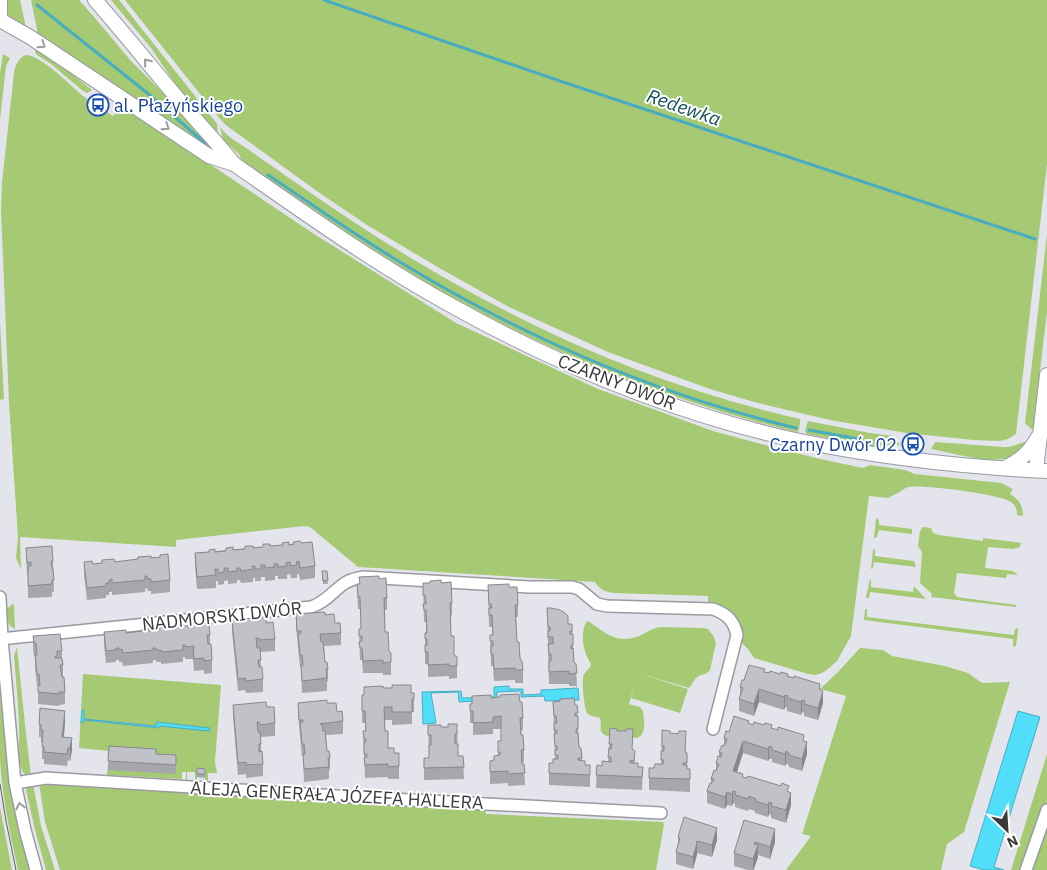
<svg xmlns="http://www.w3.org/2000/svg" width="1047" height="870" font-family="'IBM Plex Sans',sans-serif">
<rect width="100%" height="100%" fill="#e4e5ec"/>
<path fill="#a6c974" d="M6,0H20L26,28L7,17L6,14Z
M31,0H79L95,18L131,61L165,95L214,150H213L37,35V29Z
M111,0H119L214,120L217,124L218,135L186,100L151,48Z
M125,0H1047V164L1016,434L1008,439L1000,441L973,440L907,433L830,420L754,402L707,388L608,352L509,307L441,269L367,225L321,194L227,126L220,119Z
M35,48L54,60L92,90L87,93L83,91L51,64L37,55L35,52Z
M3,54L10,58L6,66L0,120V73Z
M26,55C42,56 70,85 83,96C93,103 103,110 113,116L119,108L141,118L314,234L456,323L598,389L713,431L765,445L820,459L863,468L870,465L905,470L915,474L1001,483L1013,489L1010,494C1019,499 1023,506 1023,516L1017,515C1017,510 1016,505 1011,502C1000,494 921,484 908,487C904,488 901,492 898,493C894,495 891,496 888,498L869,496L851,636L837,661L828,669L822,673L816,675L808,674L754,658L748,649L742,643C743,616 732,610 708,604V596L614,593C605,592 599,589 595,582L358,567L310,527L305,526L176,540V547L20,537L21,569L16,558L18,537L9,403L1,210L2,182L14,73C15,66 18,58 26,55Z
M220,127C227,137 239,143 249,150C268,163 286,176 305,189C371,235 440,278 512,314C603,361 700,396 800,419V423L799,430L797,432C668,401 544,351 429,284C370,249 312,209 255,170L242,161L239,154L223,140Z
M1047,234V312L1033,429H1031L1025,423Z
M0,321L4,399L0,400Z
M808,421L870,433L893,436L900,445L870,446L807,434L805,431Z
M1028,441C1024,447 1019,454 1012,457C991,465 953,453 931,449L935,442L1003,447H1009Z
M877,518L879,521V525L912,529V534L879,530L877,537L875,538L874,537L876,519Z
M923,527L931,528L933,533L939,535L983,541V538L1021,543L1020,547L1013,549L988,547L985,568L1013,571L1018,575L1007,574L1006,578L957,573L954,593L957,597L1016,605V607L931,597L932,594L920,583L922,552L918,546L920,531Z
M874,549H875V556L914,561L916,567L874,562L873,568L871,569L873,550Z
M870,579L871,581V587L913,592L914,586L926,599L870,592L869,598H867L866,597Z
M13,604L14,605L15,629C7,625 6,618 5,610Z
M865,609H867V617L1014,635L1015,629L1017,628L1018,630L1016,646L1014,647L1013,646V639L864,620Z
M588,621C605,632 616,645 639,636C646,633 652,628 661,627L703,628L708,629L714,637L716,643L710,670C706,676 701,673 696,678C693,681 692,685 689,688L638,673L688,689L680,713L631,698L636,678L629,704L640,707L643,711C644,720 647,734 637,738L607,736C596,731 603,726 600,718C596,716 591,717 588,714C584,711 581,679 584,674C587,670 590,669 591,664C583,651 580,636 586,622Z
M17,647L26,734L31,775C28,775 26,776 24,773C19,769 19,749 19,743C20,714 16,685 14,656Z
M860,648L883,650L892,656L945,666L968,673L982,683L1010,682L964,832L947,844L941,870H786L811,836L802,834L846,696L820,689L838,672Z
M83,674L221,685L215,762L217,773H208V781H205V772L197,777V781L195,780V772H187V780H186V772H182V779L107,775L109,751L79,748Z
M0,693L7,760L33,870H18C10,834 2,796 0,759C0,737 0,715 0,693Z
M1047,754V870H1011Z
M39,783L486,809V814L663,822L664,825L656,870H60L45,822Z
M33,784L41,826L55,870H46L35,830L26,790L28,786Z
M0,807L12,870H0Z"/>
<path fill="#50def8" stroke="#49adc0" d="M509,686V689H523V695L541,694V690L578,688L579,700L545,701L544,696L521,697V691L497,692V700L459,702L458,692L431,693L436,723L423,724L422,692L461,691L462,698L494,697V687Z
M82,710H84V719L156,726L157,722L210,728L209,731L159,726V728L84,720L83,723H81Z
M1018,711L1040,717L994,867L1004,870H984L970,866Z"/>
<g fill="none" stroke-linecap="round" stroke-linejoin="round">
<path stroke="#49adc0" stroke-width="3" d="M324,0L566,83L1035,239
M37,5L146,92L206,144
M268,175C310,203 352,233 395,259C519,335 654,394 796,428
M809,430L858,439"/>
<g stroke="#9a9ba1" stroke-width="14">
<path id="minor" d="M0,597L2,639L15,783L25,830L36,870
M0,639L311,607C325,603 333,591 345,583C350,580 357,578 364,577L529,587H572L579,589L597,604L607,606L713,609C727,614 734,621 737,635L713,729
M15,783L46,778L353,797L661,813
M1026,870L1047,810"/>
</g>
<g stroke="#9a9ba1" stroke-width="16">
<path id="major" d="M95,0C124,33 151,67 179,100C197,122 217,142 234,164
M0,14V0
M0,20L30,37L209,156L234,164C306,214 377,265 454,307C562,367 679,415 800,441C882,458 964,467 1047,471
M1005,468C1022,459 1028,454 1038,437
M1036,470L1047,375"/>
</g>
<use href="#minor" stroke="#fff" stroke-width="11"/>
<use href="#major" stroke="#fff" stroke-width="14"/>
<path stroke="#5f6064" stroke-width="1" d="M0,784L6,821L16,870"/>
</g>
<path fill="#a5a7ac" d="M301,543L315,566V578L300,580L299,574H297V578H291L290,574L287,575V579H278V576H275V580L265,581V577H261V581H255V578H253V582L241,583L240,580H237V583L228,584V580L226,581H224V584L218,585V581H216V588L197,589L195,566V553Z
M26,548L53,561L54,592H52V597L28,598V575H27Z
M151,558L170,580V592L151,594V591H148L147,588L145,589V592L112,595V592H109V595H106V598L87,600L84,574V562L93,564Z
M322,571H327L328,584H323Z
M379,579L387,598V610H385V632L391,662V675H383V673H363L362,660H360L359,629H361L360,609H358L357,584Z
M423,583H441L452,603V615L450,616L451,636L454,655L457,657V678L449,679V676L428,677V664H425V633H426V622H424Z
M488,585L509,587L518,605V617H516L517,642L523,670V683H515V680L494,681L493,666H491L490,635H492V627H489Z
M547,608L568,624H572L574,662L576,664L577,686H569V684H549Z
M296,614L325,615L335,623L341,633V645L324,646L325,662L328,669V681H327V691L302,693L301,667H300L296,627Z
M232,620L266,623L275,639V651L260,652L261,667L263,679V692L246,693L245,690L238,691L232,632Z
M187,627L210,635V644L212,660V673L204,674V670L194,671L193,659H185V657H183V662L161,664V662H156V660H153V663L123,666L122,662H119V660H116V662L106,663L104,645V632L126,633Z
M33,636L62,651V658L63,665V677H62L65,692V704L59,705V706L38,704V686H37L35,667V656H34L33,649Z
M765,672L788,676L820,690L823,703L818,720L804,716V713L802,712L801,715L787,711V708L785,707L784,710L759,702L754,716L739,711V699L740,696V687L744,680Z
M383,688L411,693L414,699V712H412V724L392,725V720H385V731L388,748L394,753H399V779H388V777L365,778L363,731H365V723H362V695Z
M491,698L520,702L523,718V730L521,731L524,750V762L522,763V764H524L525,785L508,786V783L490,784V761L494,760L498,756V741H501V729H493V734L473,735V723H470V704Z
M553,702L577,705L579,747L581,748L582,760L585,765H590V787L549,785V763H553L555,759Z
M298,703H327L337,712L343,721V734L326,735L327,751L330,758V770H329V779L304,782L303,756H302L298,715Z
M233,705L267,707L275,723V736L261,737V752L263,764V776L246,778V774L238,775L233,717Z
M65,723L64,737L72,750L70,761L68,760L67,766L44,764V759H42V742H41V737H39V724Z
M457,724L458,756H463L464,779L424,780V758H429L428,725L441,727H448Z
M749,724L772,728L804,741L807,754L802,771L789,767V765L786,764L785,766L772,762V759H769L768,761L743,753L737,772L743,777L789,792L791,805L786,823L771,818V815L769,814L768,817L755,813V811L749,809L748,811L735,807V804L733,803L732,806L727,805L725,809L707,803V791L711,783V779L716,771V763L719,756V752L724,746V738L729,732Z
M610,728L633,750L635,763L638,767H643L642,790L596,788L597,765L602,766L608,762Z
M662,730L670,733L687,753V769H690V792L649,790V768H654L661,764Z
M109,746L156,754L176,755V774L108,770Z
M197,768L205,769V778L197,777Z
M744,820L775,842L770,859L758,855L754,870H748L734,866V853Z
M678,837L717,840L712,857L697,853L693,869L676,864V852L678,846Z"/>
<path fill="#86888c" d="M759,689V702L754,716V704Z
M823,691V703L818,720V708Z
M785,695V707L784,710V697Z
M802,700V712L801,715V702Z
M65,711V723L62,749V737Z
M72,738V750L70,761V748Z
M743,741V753L733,783V771Z
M807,742V754L802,771V759Z
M769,746V759L768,761V749Z
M786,751V764L785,766V754Z
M733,791V803L732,806V794Z
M727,792V805L725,809V797Z
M791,793V805L786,823V810Z
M769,802V814L768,817V805Z
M717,828V840L712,857V845Z
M775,829V842L770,859V847Z
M697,841V855L693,869V857Z
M758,845V858L753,870V859Z"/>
<path fill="#c0c2c8" stroke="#86888c" d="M300,541L301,543L312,542L315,566L300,568L299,561L296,562L297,565L291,566L290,562L286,563L287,566L278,567V564H274L275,567L265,568V565H261V569H255V566H252L253,569L241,571L240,568H237V571L228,572V568H224V572L218,573V569H215L216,575L197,577L195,553L209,552V550L215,549V552L226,551V548L233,547V550L245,549V546H253V548L263,547V544H270V546L283,545L282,543L289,542V545L294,544L293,542Z
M52,546L53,561H51L52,569H53L54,580H52V584L28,586V566H31V562L27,563L26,548Z
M168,554L170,580L151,582V579H148L147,576H145V580L112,583V579L109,580V583H106V586L87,588L84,562L92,561L93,564L102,563V560L114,559L115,562L138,559V557L151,556V558L160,557V555Z
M322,571H327L328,580L323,581Z
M379,576V579L386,578L387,598H384L385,632H388L389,651L391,653V662L383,663V660L363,661L362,648H360L359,642L362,641V636H359V629H361L360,597H358L357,584H360L359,577Z
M441,580V583L451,582L452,603H450L451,636H454V655L457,657V666H449V664L428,665V652H425V645H427V639H425V633H427L426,610H424L423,604H426L425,595H423V583H430V581Z
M509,584V587H517L518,605H515L517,642H519L520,659L522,661L523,670H515V668L494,669L493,654H491V646H493V641H490V635H493L492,615H489V608H492L491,604H489L488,585Z
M547,608H551L560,610L565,613L568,616V624H572V631H570V634H573V645H571V649L573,648L574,662L576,664L577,673L569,674V671L549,672V661H551V654H549L548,644H553V637H548V631H550V627H548Z
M325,612V615L334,614L335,623H340L341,633L320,634L321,642H323L325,662H327L328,669H326L327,678L302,681L301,666L303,665V664L302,655H300L298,634L301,633V631H297L296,614Z
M266,617V623L273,622L275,639L259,640V638H256L257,648H260L261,660H258L259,667H262L263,679L246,681L245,678L238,679L232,620Z
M209,623L210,635H207L208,644H211L212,660L204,661V658L194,659L193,649H194V646L185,647V645H183V650L161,652V650H156V648H153V650L123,653L122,649L119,650V648H116V650L106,651L104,632L126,630V633L142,631V629L149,628V631L160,630L159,627L186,624L187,627H191V624Z
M60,634L62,651H57V656H55V658H62L63,665H60L62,677H64L65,692H59V694L38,692V686L40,685L39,674H37L35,655H37L36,643H34L33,636Z
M749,665L765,669L764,672L769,673L770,671L780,674L781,672L788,674L787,676L794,678V676L820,684L819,689L823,691L818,708L804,704L805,701L802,700L801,702L787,698L788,696L785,695L784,697L759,689L754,704L739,699L743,688L740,687L742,680H744Z
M392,685H411V693H414V699H412V712H392V707H384L385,731H388V748H394V753H399V766L388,767V764L365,765L364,758L367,757V754H364V742H366V739H364L363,731H366L365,711H362V695H364V687L383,686V688H392Z
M519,694L520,702H522L523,718H520L521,735H523L524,750H521L522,764H524L525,773L508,774V771L490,772V761L494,760V756L500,755V752H498V741H501V716L493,717V722L473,723V711H470V704H472V696L491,695V698L500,697V695Z
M574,698L575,705H577L578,713H575V716H578V729H576V733H578L579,747L581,748L582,758H578V760L585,761V765H590V775L549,773V763H553V759H558V755H555V750H557V746H555L554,734L557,733V730H554V723H557L556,716H554L553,702L560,701V699Z
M327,700V703H336L337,712L342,711L343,721L320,724H322L323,731H325L327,751H329L330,758H328L329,767L304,769L303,754H305V752L304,744H302L300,722H303V720H299L298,703Z
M266,702L267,707H274L275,723L260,725L259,722H257L258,732H260L261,744H259V752L262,751L263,764L246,765V762L238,763L233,705Z
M40,708L65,711L62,737L72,738L70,748H68L67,754L44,752V747L42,746L43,730H41V725L39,724Z
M734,716L749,721L748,723L753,725L754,722L764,725L765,723L772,725L771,728L778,730V727L804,735L803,741L807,742L802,759L789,755V753L786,751L785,754L772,750V747L769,746L768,749L743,741L733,771L743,774L742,777L747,778L748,776L781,786L782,783L789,786L787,791L791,793L786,810L771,806L772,803L769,802L768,805L755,801L756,799L749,796L748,799L735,795L736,792L733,791L732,794L727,792L725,797L707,791L710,783H712L714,779H711L714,770L716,771L719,764L716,763L718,756L721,757L722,753L719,752L722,745L724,746L726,742L727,739L724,738L726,731L729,732Z
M448,724H457V734H455V744H458V756H463L464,767L424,768V758H429V745H431V735H428V725H441V727H448Z
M610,728L617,729V731H626V729H633L632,749L635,751L634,761L630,760V763H638V767H643L642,777L596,775L597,765L602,766V761L611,762V757H608L609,748L611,749L612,744H609Z
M662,730L670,731V733L678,734L679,731H686L685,752L687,753V763H683V765H687V769H690V779L649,778V768H654L655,764H663L664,760H661V751H664V746H662Z
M109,746L156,749V754L176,755V765L108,761Z
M197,768L205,769V774H197Z
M684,817L717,828L712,845L697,841L696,843H697L693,857L676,852L680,838L678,837Z
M744,820L775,829L770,847L755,842L754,844L758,845L753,859L734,853Z"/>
<defs><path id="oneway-chevron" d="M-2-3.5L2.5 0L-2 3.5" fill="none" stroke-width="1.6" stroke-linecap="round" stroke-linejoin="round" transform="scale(1.25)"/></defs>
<g stroke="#9c9c9e">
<use href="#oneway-chevron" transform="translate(42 45) rotate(34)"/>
<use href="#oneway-chevron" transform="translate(147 62) rotate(-129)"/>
<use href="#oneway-chevron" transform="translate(166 127) rotate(34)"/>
<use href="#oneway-chevron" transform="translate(20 806) rotate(-102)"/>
</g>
<defs>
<g id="bus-ring" transform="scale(1.125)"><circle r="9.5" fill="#fff" stroke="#1a4fb4" stroke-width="1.5"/><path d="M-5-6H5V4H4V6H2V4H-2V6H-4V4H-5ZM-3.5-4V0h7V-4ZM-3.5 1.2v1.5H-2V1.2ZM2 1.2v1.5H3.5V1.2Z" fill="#1a4fb4"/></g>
</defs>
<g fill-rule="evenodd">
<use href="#bus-ring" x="98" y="105"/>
<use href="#bus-ring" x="913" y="444"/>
</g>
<g text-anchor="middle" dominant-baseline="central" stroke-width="4" stroke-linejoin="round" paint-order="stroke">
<g font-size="18" fill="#164399" stroke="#fff" text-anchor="start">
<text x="114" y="105">al. Płażyńskiego</text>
<text x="897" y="444" text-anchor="end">Czarny Dwór 02</text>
</g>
<g font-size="18" fill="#393a3d" stroke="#fff">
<text transform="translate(617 382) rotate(21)">CZARNY DWÓR</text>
<text transform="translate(222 616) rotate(-6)">NADMORSKI DWÓR</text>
<text transform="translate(337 795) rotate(3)">ALEJA GENERAŁA JÓZEFA HALLERA</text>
</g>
<g font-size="19" font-style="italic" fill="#0e4c57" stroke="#fff">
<text transform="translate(684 107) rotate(19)">Redewka</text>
</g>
</g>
<g transform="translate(1007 830) rotate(155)" stroke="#ffffff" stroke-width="4" paint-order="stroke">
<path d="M0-4L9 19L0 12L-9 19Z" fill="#393a3d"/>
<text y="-8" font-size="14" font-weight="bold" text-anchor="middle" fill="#393a3d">N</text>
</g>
</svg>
